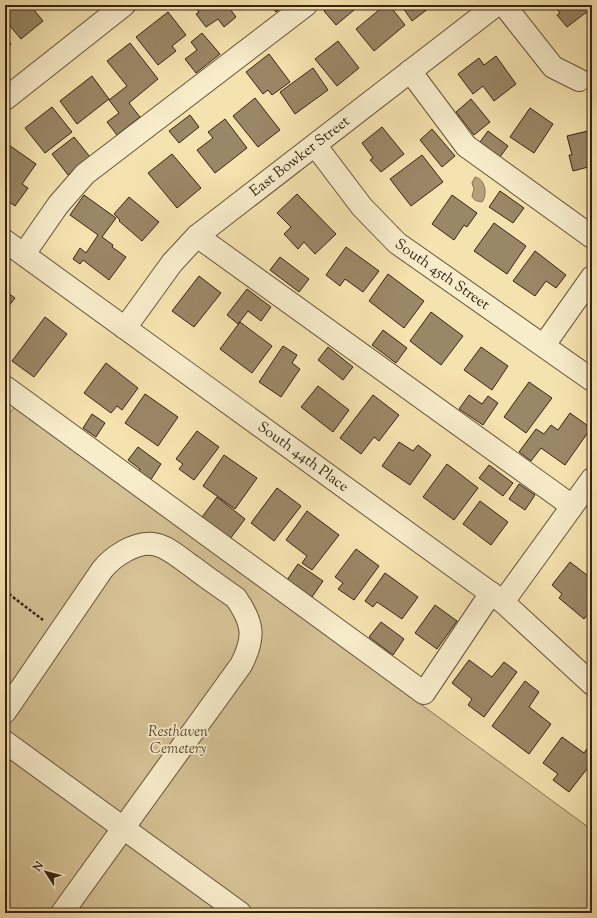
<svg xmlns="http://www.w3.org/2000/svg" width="597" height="918" font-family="'Sorts Mill Goudy',serif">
<rect width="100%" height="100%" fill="#f5e3af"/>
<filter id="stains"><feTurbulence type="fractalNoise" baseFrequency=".005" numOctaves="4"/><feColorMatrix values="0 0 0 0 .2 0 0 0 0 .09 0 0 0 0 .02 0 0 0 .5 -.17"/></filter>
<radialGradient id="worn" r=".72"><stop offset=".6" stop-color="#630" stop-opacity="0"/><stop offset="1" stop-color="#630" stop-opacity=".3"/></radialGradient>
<path fill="#d5c295" stroke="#867256" d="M15,406L592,830V913H5V420Z"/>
<path fill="#b5a27b" stroke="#836f53" d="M475,177C485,179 488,194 482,202C477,201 474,201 472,196L474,189L472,183Z"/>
<path fill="#9a8766" stroke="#382316" d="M5,5H30L43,21L21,39L5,20Z
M193,5H227L236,17L224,27L218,19L206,27L196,14L199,12Z
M270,5H284L276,12Z
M331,5H358L359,6L336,25L324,11Z
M385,5H389L405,25L374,51L356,29Z
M401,5H433L412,21Z
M554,5H592V8L567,27L557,15L560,13Z
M168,12L186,35L172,46L176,51L158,65L136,37Z
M202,33L220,54L196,73L185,59L197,50L191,42Z
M5,36L11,44L5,49Z
M338,41L359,68L337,86L315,59Z
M130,43L158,79L129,103L140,117L117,135L107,122L119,113L109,100L127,86L107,61Z
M269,54L290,82L272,95L268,90L263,94L246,72Z
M496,56L516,84L494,101L483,86L473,94L458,74L479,58L484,65Z
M313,68L328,90L295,114L280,92Z
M92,76L109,99L77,124L60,101Z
M255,98L280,130L258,147L233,116Z
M471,99L490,122L474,135L456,112Z
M52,107L72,132L45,153L25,128Z
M530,108L553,124L534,153L510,137Z
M190,115L199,127L179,143L169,131Z
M225,119L247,148L215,173L197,150L213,138L208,132Z
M382,127L404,154L381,172L370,160L373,158L362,143Z
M432,129L455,156L442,167L420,140Z
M592,130V166L573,171L569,155H572L567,136Z
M488,131L508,146L500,157L480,142Z
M74,137L90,157L68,175L52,154Z
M6,143L36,164L22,184L28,188L15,206L5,199V145Z
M172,154L201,188L177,208L148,173Z
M422,155L443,182L411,206L390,179Z
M500,191L524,208L513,223L489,207Z
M297,194L336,234L315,254L304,242L298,249L284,234L291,227L277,213Z
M84,195L116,218L102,237L113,245L112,247L126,257L109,280L83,260L80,264L73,259L80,248L86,253L98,235L70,215Z
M452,195L477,213L467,227L464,225L454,240L432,224Z
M129,197L159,222L142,241L119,221L120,220L114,214Z
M494,223L526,246L507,274L474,251Z
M346,247L379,271L363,292L345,279L340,286L326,275Z
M535,251L566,275L556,288L546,281L535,296L513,281Z
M280,257L309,279L299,292L270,270Z
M388,274L424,301L404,328L369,301Z
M199,276L221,293L194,327L172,311Z
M247,289L271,307L261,321L248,311L238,324L227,315Z
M5,291L15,298L5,311Z
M431,312L463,336L441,365L410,341Z
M45,317L67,334L34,377L12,361Z
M240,322L272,346L252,373L220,349Z
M383,330L407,348L396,363L372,345Z
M283,346L297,355L292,363L300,369L281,397L259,382Z
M328,347L353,367L343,380L318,360Z
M481,347L508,366L492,390L464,370Z
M106,363L138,388L122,410L117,406L111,413L84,393Z
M529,382L552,398L526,433L504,417Z
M318,386L349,410L333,432L301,407Z
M145,394L178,417L158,446L125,423Z
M373,395L399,415L379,441L374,437L361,454L340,438Z
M469,395L482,404L488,396L498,403L483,425L459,409Z
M570,413L591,428L565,465L541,448L531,461L519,452L536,429L544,434L551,425L558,430Z
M92,414L105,423L96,437L83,428Z
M197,431L219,447L194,480L179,469L183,464L176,459Z
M399,442L413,451L418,445L431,455L410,485L382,466Z
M138,447L161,464L150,481L138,472L140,469L128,460Z
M224,455L257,478L235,509L203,486Z
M447,464L478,488L454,520L423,497Z
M489,465L513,483L503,496L479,478Z
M519,484L535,495L525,510L509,499Z
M277,488L301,506L274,541L251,523Z
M217,497L245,519L230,539L202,517Z
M480,501L508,522L491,545L463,524Z
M307,511L339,535L312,570L302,563L307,556L286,540Z
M356,549L379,566L354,600L338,589L343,583L335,577Z
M570,562L588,576L592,571V609L584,619L559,598L562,594L552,585Z
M298,564L323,581L312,597L287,580Z
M385,573L418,597L402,619L377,602L373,607L365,601Z
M435,605L457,621L437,649L415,633Z
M381,622L404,639L393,655L369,637Z
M469,660L492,677L504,662L517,672L484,717L468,705L472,699L452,683Z
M525,681L539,692L529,707L551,724L529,754L492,726Z
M562,737L584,753L591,743L592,744V766L590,765L569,792L553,780L558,774L543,763Z"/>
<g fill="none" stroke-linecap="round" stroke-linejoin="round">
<g stroke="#67533c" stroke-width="24">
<g id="minor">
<path d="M504,5L553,67L579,80"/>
<path d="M410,71L466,146L592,237"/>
<path d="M5,99L124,5"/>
<path id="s1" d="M315,145L362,207L397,243L592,380"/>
<path d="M197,236L572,506"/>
<path id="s2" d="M5,241L503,602L592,684"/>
<path d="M24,254L58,205L85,174L306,5"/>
<path id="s3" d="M125,328L172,263L197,236L496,5"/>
<path d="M544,345L592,277"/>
<path d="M5,387L424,693L491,593"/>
<path d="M503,602L592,479"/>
<path d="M5,712L102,570C113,556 135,542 153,544C168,546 181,559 193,567C207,578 222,588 236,598C254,624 255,638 241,665L62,913"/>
<path d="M5,742L240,913"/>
</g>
</g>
<path stroke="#382316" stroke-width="2.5" stroke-dasharray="3 2" stroke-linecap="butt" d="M5,591L43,620
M5,908L11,913"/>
<use href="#minor" stroke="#f8edcb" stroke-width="22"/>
</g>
<g text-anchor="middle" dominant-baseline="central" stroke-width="3.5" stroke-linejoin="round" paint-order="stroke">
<g font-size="15" fill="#382316" stroke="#f8edcb">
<text stroke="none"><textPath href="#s3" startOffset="247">East Bowker Street</textPath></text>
<text stroke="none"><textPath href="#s1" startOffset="183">South 45th Street</textPath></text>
<text stroke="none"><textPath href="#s2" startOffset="368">South 44th Place</textPath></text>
</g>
<g font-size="15" font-style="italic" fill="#5f4b36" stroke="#f8edcb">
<text x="178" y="732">Resthaven<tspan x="178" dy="17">Cemetery</tspan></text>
</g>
</g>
<rect width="597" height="918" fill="none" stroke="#f5e3af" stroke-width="20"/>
<rect x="6" y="6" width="585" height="906" fill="none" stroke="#382316" stroke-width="2"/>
<rect x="10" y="10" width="577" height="898" fill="none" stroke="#382316"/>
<g transform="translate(46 872) rotate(306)" stroke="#f8edcb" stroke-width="3" paint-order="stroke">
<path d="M0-3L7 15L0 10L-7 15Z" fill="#382316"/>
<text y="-6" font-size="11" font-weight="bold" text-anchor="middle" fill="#382316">N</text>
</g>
<rect width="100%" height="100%" filter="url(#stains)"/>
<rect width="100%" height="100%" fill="url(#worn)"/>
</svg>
